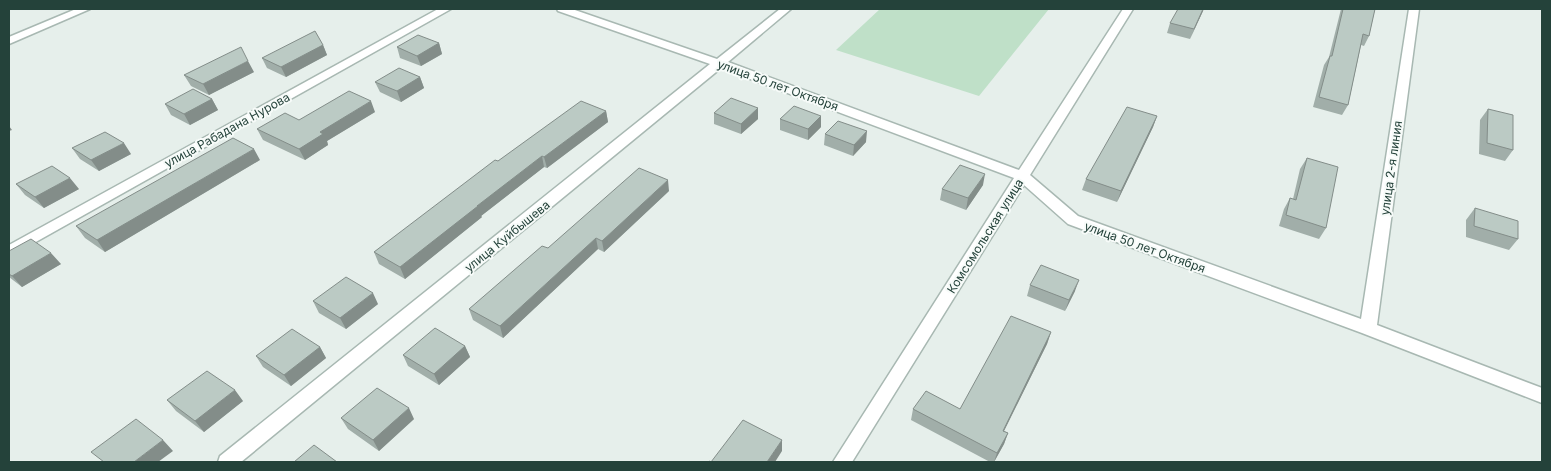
<svg xmlns="http://www.w3.org/2000/svg" width="1551" height="471" font-family="Inter,sans-serif">
<rect width="100%" height="100%" fill="#e6efeb"/>
<path fill="#bfe0c8" d="M880,9H1049L979,96L836,50Z"/>
<g fill="none" stroke-linecap="round" stroke-linejoin="round">
<g stroke="#a8b8b2" stroke-width="3">
<path id="minor" d="M76,9H90L9,44V37Z
M438,9H451L9,257V245Z
M557,9H572L717,59L780,9H791L728,62L1019,170L1123,9H1133L1030,175L1078,216L1361,319L1409,9H1419L1377,325L1542,388V403L1362,333L1068,224L1024,185L852,462H833L1014,178L721,68L241,462H218L220,456L710,64L558,11Z"/>
</g>
<use href="#minor" fill="#fff" fill-rule="evenodd"/>
</g>
<path fill="#a1aea9" d="M1341,9H1375L1369,36L1364,46L1361,45L1348,105L1342,115L1313,107L1324,65L1329,57Z
M1203,11L1190,39L1167,33L1170,23Z
M439,43L442,54L421,66L400,58L397,47Z
M323,45L327,55L286,77L267,68L262,58Z
M254,72L209,95L191,86L184,75Z
M420,77L424,88L401,102L380,92L375,82Z
M212,99L218,110L190,125L171,115L165,104Z
M758,108V119L741,134L714,124V113Z
M1488,109L1513,150L1505,161L1479,154L1480,120Z
M606,111L608,122L547,168L544,167L481,216L482,217L405,279L379,264L374,252L498,161Z
M375,112L327,141L328,145L305,160L263,140L257,129L299,120Z
M1157,116L1153,127L1117,202L1082,190L1086,179Z
M780,119L821,127L808,140L780,130Z
M825,134L866,142L853,156L824,145Z
M72,148L131,154L99,171L80,159Z
M1307,158L1326,228L1319,239L1279,226L1284,209L1290,198L1293,199L1300,169Z
M260,160L105,252L85,238L76,226Z
M16,184L79,189L44,208L25,195Z
M983,185L966,210L940,200L942,189Z
M669,191L604,252L598,249L503,338L473,320L469,309L548,248Z
M1475,208L1518,239L1509,250L1466,237V220Z
M9,251L61,264L22,287L9,277Z
M1030,285L1075,291L1065,311L1027,296Z
M313,301L378,304L346,329L319,313Z
M1051,332L1047,344L1004,431L1008,433L1004,444L994,462H990L911,420L913,409H960Z
M465,346L470,357L439,385L408,366L403,355Z
M320,347L326,358L291,386L263,367L256,356Z
M167,400L243,401L204,432L176,411Z
M341,418L414,419L379,451L348,429Z"/>
<path fill="#838d89" d="M1203,9H1204L1203,11L1190,39Z
M439,43L442,54L421,66L417,56Z
M323,45L327,55L286,77L281,67Z
M248,61L254,72L209,95L203,84Z
M420,77L424,88L401,102L397,91Z
M212,99L218,110L190,125L184,114Z
M371,101L375,112L327,141L328,145L305,160L299,149L320,132Z
M758,108V119L741,134V124Z
M606,111L608,122L547,168L544,157Z
M821,116V127L808,140V129Z
M1157,116L1153,127L1117,202L1121,191Z
M9,126L12,130L9,131Z
M867,131L866,142L853,156L854,145Z
M124,143L131,154L99,171L91,160Z
M254,149L260,160L105,252L97,240Z
M542,156L544,167L481,216L482,217L405,279L400,267L477,206Z
M985,174L983,185L966,210L968,198Z
M70,178L79,189L44,208L35,197Z
M668,180L669,191L604,252L602,241Z
M596,238L598,249L503,338L500,326Z
M51,253L61,264L22,287L12,276Z
M1079,280L1075,291L1065,311L1069,300Z
M373,293L378,304L346,329L340,318Z
M1051,332L1047,344L999,441L1003,431Z
M465,346L470,357L439,385L434,374Z
M320,347L326,358L291,386L284,375Z
M235,390L243,401L204,432L195,421Z
M409,408L414,419L379,451L373,440Z
M1008,433L1004,444L994,462L997,453Z
M163,440L173,451L158,462H134Z
M782,440V451L775,462H767Z"/>
<path fill="#bbcac4" stroke="#838d89" d="M1178,9H1203L1194,29L1170,23Z
M1343,9H1375L1369,36L1363,34L1348,105L1319,97L1330,56H1332Z
M315,31L323,45L281,67L262,58Z
M418,35L439,43L417,56L397,47Z
M241,47L248,61L203,84L184,75Z
M399,68L420,77L397,91L375,82Z
M193,89L212,99L184,114L165,104Z
M349,91L371,101L320,132L323,134L299,149L257,129L285,113L299,120Z
M731,98L758,108L741,124L714,113Z
M581,101L606,111L544,157L542,156L477,206H478L400,267L374,252L495,160L498,161Z
M794,106L821,116L808,129L780,119Z
M1127,107L1157,116L1121,191L1086,179Z
M1488,109L1513,115V150L1487,143Z
M838,121L867,131L854,145L825,134Z
M105,132L124,143L91,160L72,148Z
M233,138L254,149L97,240L76,226Z
M1307,158L1338,167L1326,228L1286,215L1290,198L1296,200Z
M960,165L985,174L968,198L942,189Z
M52,166L70,178L35,197L16,184Z
M639,168L668,180L602,241L596,238L500,326L469,309L542,246L548,248Z
M1475,208L1518,221V239L1474,226Z
M31,239L51,253L12,276L9,274V251Z
M1041,265L1079,280L1069,300L1030,285Z
M346,277L373,293L340,318L313,301Z
M1011,316L1051,332L1003,431L1008,433L997,453L913,409L926,391L960,409Z
M435,328L465,346L434,374L403,355Z
M292,329L320,347L284,375L256,356Z
M207,371L235,390L195,421L167,400Z
M377,388L409,408L373,440L341,418Z
M136,419L163,440L134,462H104L91,452Z
M743,420L782,440L767,462H709V461L711,462Z
M314,445L337,462H294Z"/>
<g text-anchor="middle" dominant-baseline="central" stroke-width="4" stroke-linejoin="round" paint-order="stroke">
<g font-size="12" fill="#24423a" stroke="#f7fbf9">
<text transform="translate(778 85) rotate(20)">улица 50 лет Октября</text>
<text transform="translate(227 130) rotate(-29)">улица Рабадана Нурова</text>
<text transform="translate(1391 168) rotate(-82)">улица 2-я линия</text>
<text transform="translate(507 236) rotate(-39)">улица Куйбышева</text>
<text transform="translate(985 236) rotate(-58)">Комсомольская улица</text>
<text transform="translate(1145 247) rotate(20)">улица 50 лет Октября</text>
</g>
</g>
<rect width="1551" height="471" fill="none" stroke="#24423a" stroke-width="20"/>
</svg>
